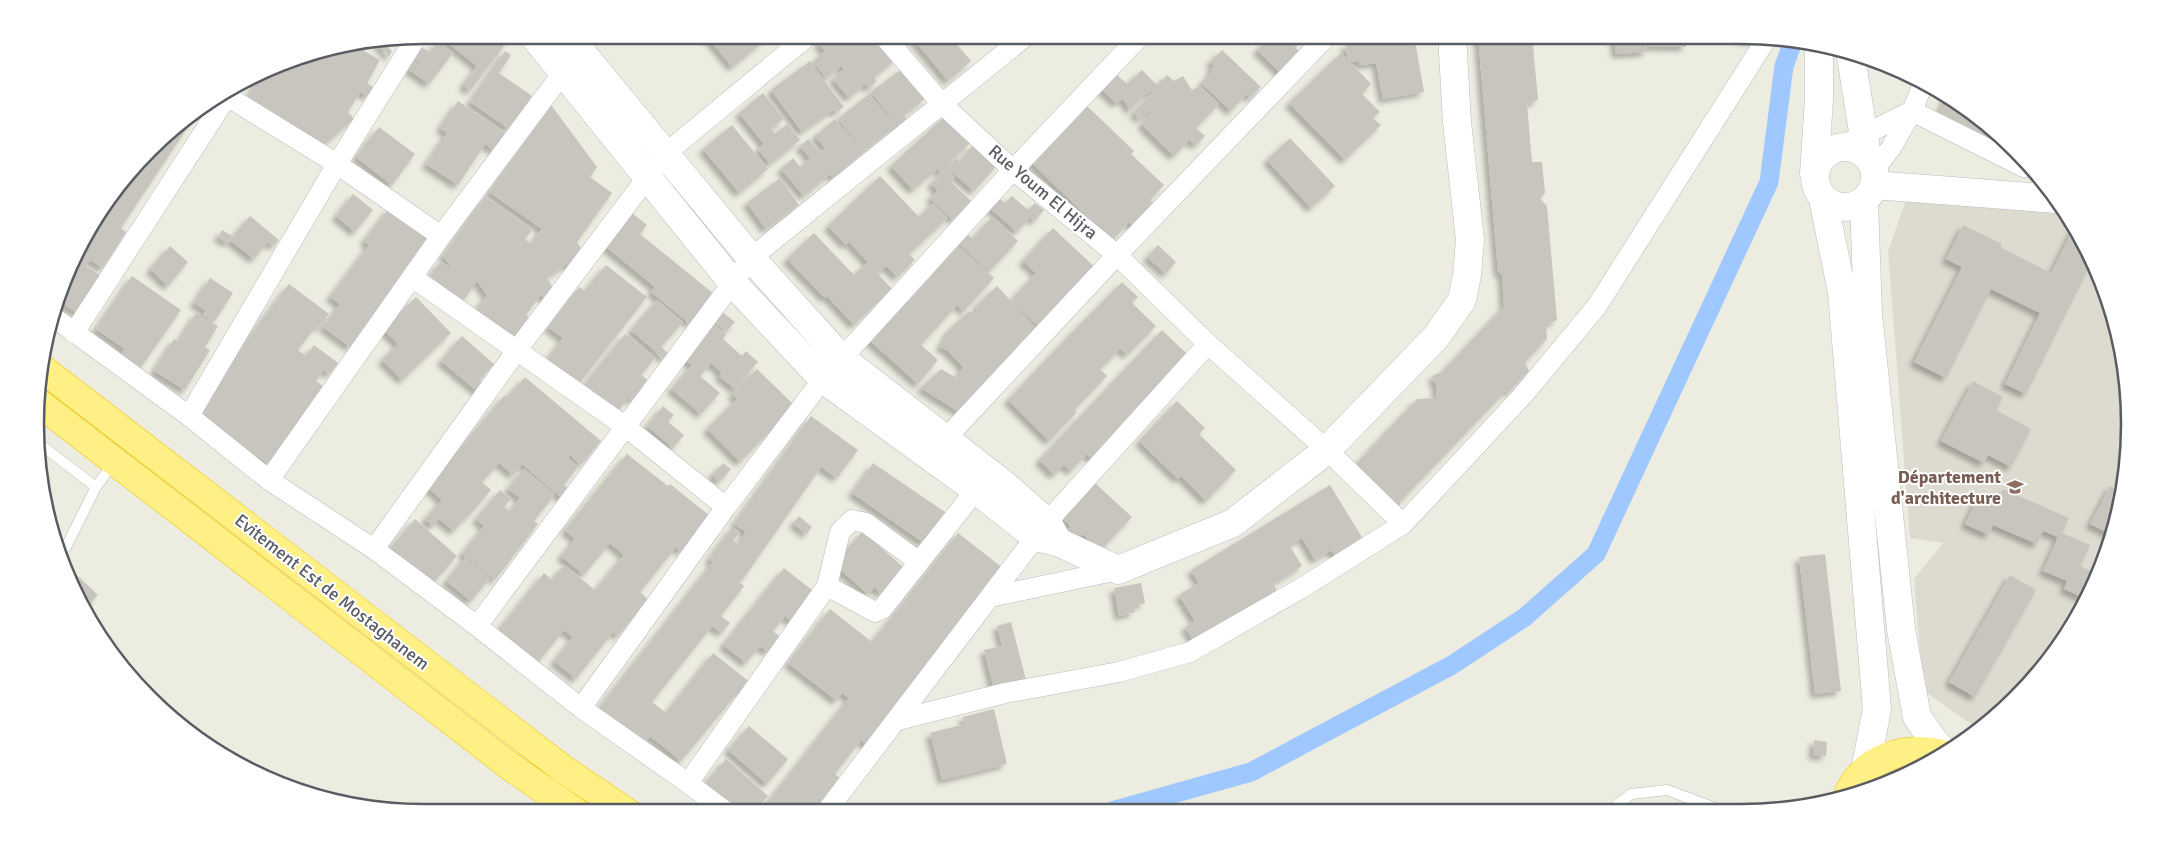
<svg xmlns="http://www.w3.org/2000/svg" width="2165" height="848" font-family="Signika,sans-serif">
<defs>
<filter id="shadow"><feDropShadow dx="-4.5" dy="4.5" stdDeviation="2.5" flood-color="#0004"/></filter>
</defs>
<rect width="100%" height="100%" fill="#edece0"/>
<path fill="#dddbcf" d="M1906,200L2064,211L2078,230L2109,299L2127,374L2129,450L2117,525L2065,640L1998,716L1978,729L1923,690L1914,579L1943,543L1910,538L1888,251Z"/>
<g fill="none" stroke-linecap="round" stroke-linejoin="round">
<path stroke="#9ec8ff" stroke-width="19" d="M1112,811L1251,772L1452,665L1525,617L1596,554L1769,182L1784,66L1793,42"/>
</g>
<path fill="#c7c5bd" filter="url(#shadow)" d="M438,35H503L509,39L470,91L463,85L477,66Z
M706,35H759L764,41L732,67Z
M827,35H876L896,59L874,77L877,81L869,88L865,84L849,98L833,79L844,69L841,66L826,78L813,62L825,51L818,43Z
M910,35H949L971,61L948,81Z
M1271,35H1296L1301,40L1295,47L1303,55L1283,75L1257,50Z
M1371,35H1414L1424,92L1383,99L1376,63L1360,65L1359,61L1350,62L1371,84L1362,94L1380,112L1373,118L1381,125L1345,160L1289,103L1341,53L1348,60L1345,45L1372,40Z
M1478,35H1532L1538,100L1527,104L1532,162H1542L1545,193L1540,199L1547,206L1557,320L1546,325L1547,339L1525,362L1529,371L1508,393L1506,391L1400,502V505L1394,507L1371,485L1370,477L1364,484L1354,466L1417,399L1437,398L1436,385L1432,376L1442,372L1504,306L1502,275L1498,271Z
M1614,35H1645L1647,52L1616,54Z
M1648,35H1686V47L1647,46Z
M1741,35L1767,38V39L1742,41Z
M394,40L387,46L392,51L389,57L377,43Z
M438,41L453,53L429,84L408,69L414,61L420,65L421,63L413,59L420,47L429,51L426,57Z
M356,46L380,60L367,83L373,87L368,96L360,92L348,112L354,119L324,145L246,102L262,72L299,56Z
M1222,50L1261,87L1250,98L1246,94L1231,111L1201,83L1212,72L1210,70L1214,66L1210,62Z
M505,51L511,55L499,73L532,96L509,129L470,102Z
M810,61L844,107L835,113L833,110L802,132L771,90Z
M903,68L926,98L904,115L910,123L900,130L871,92Z
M1142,70L1157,85L1167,75L1174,81L1183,76L1192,90L1200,86L1219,104L1196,128L1205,136L1196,145L1189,140L1174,156L1146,129L1142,123L1157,107L1138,119L1134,112L1157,88L1144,95L1130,110L1123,99L1116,103L1100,88L1115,73L1127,84Z
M763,93L784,119L771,129L775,134L787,124L800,140L770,164L758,149L764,144L739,113Z
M869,94L896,126L864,151L838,119Z
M1946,96L1978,116L2018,153L1936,121Z
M458,101L506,134L495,151L485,144L458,185L426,164L447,133L440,128Z
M1084,103L1134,151L1131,154L1164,185L1150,200L1157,207L1136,229L1129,222L1112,241L1029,160Z
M551,105L597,167L590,177L612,193L577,242L582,250L571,267L567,264L547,278L554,289L547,299L540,295L526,315L529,318L510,345L471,317L487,295L477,281L461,304L438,288L430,277L441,261L453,270L443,256L485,196L532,230L525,239L531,244L542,229L489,192Z
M195,112L197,113L121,228L126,232L103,268L90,260L86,266L103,277L79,314L59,301L65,292L60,289L87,230L168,131Z
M945,116L970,143L940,172L937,169L913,190L891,166Z
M835,119L864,152L834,178L830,174L804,196L781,169L793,158L800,167L810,158L800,146L808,139L820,152L825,148L815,136Z
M732,125L768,169L739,193L703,149Z
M379,127L415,154L392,185L356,157Z
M1290,138L1335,186L1311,208L1267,160Z
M974,144L998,164L974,191L947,168L956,158L960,161Z
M946,168L955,177L951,182L971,201L953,220L930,198L938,190L931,184Z
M880,176L919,217L933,203L948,218L909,254L915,260L897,277L886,266L878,274L892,289L854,325L827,296L825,298L787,259L814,233L854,275L868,262L849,242L846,245L828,226Z
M780,178L799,205L766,229L747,203Z
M353,194L373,210L355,232L336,216Z
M1012,196L1028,210L1035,203L1044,210L1034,221L1030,217L1017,232L990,208L999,198L1005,203Z
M389,208L430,239L350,347L323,327L340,304L330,297L369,245L364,241Z
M632,213L647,225L640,234L714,294L690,324L651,292L655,287L605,246Z
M250,216L279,240L274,246L268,242L254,259L230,240Z
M992,217L1018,241L989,272L959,244L968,235L972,239Z
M1963,225L2002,244L2000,247L2051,273L2075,225L2092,261L2026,394L2005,384L2040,313L1991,289L1946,378L1914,362L1962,267L1946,259Z
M1053,228L1100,272L1042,330L1011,300L1036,273L1023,261Z
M222,230L232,236L228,243L218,237Z
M1158,245L1176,262L1166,274L1147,257Z
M170,246L188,262L168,286L150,269Z
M958,246L994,278L964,311L957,305L921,345L938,360L918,384L868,339L906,298L909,301Z
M606,265L647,297L578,385L547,360L563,338L548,327L579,287L585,291Z
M132,276L181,310L139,370L120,356L125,349L96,329Z
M210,278L233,293L214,322L203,315L206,311L194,303Z
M1122,282L1138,297L1132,303L1156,326L1127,355L1088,317Z
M289,284L329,314L318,328L316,326L298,350L306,356L314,345L338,363L330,374L324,370L316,381L324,387L268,464L195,410Z
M997,286L1036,328L1019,344L1024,350L959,412L921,388L941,369L957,378L963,367L948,351L940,347L949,330L969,311L974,314L979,303Z
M416,297L451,333L402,380L382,360L398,344L383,329Z
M657,300L683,322L661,347L668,353L664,359L631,330Z
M721,311L735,322L726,332L713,321Z
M196,313L218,326L205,347L210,350L185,390L154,371L174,339L178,342Z
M1087,317L1120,349L1100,369L1107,376L1074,410L1077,412L1049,441L1008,400Z
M713,323L726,335L723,339L742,356L746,351L758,362L735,389L719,376L722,373L711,363L700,376L720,393L701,414L671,389L692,365L683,358Z
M1162,330L1187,354L1155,397L1151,392L1093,460L1087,454L1071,471L1064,465L1054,475L1039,460Z
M625,334L655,358L641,375L649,381L633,400L629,397L615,414L582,388Z
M462,336L494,364L480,380L485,385L478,392L441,361Z
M757,369L795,406L740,462L707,429L737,399L732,394Z
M525,377L601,441L581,465L570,455L568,458L578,467L564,485L570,490L563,499L522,464L513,475L499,463L482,482L491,490L466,519L465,518L454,531L439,519L433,526L425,519L442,500L427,487L505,395L507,397Z
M1973,381L2003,397L1996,410L2031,429L2011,467L1988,455L1984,463L1941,441Z
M1177,401L1205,428L1199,434L1236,470L1206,501L1181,476L1178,479L1139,441Z
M663,406L674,415L668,422L684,435L673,448L647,426Z
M811,416L858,450L837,478L821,467L741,582L718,566L744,586L721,616L730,623L722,633L712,626L652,702L666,713L713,653L751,683L743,693L740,690L681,761L650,736L644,743L599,708L713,562L709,559L732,527L740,532L733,541L738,544L746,532L734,524Z
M627,454L668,486L670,484L710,516L681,552L676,547L640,592L648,599L618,636L613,632L576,679L554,661L573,637L564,630L533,669L493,637L544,573L552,580L564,565L595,590L624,555L610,543L584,575L561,556L575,539L565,530Z
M723,463L731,469L719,482L712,475Z
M873,463L945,512L924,543L852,493Z
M524,469L555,494L534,521L538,524L495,580L462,554L484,526L476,519L500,490L511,499L504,507L510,511L520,498L508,489Z
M1095,483L1132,517L1100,551L1083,534L1074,543L1064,533L1071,526L1062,518Z
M1330,485L1365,542L1337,559L1331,550L1315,560L1302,538L1290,546L1302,566L1273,584L1279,594L1196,645L1185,627L1195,621L1179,595L1199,583L1191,570Z
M2110,486L2122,492L2117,525L2112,535L2090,524Z
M2003,489L2069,518L2062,533L2090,545L2080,566L2095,573L2084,598L2064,589L2067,581L2043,571L2058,537L2043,531L2037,544L1993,525L1989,535L1965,524L1977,499L1995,506Z
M799,516L812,527L806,534L793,523Z
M415,519L457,556L433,583L391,547Z
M863,531L904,568L881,594L874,587L868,594L834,564Z
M958,533L1008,572L870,747L861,740L835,774L842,780L817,812H760L849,698L842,693L837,701L788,663L830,609L872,642Z
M1825,554L1841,691L1815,694L1799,557Z
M465,558L490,578L471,601L446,581Z
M61,560L98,595L84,610L65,573Z
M784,568L817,594L793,623L785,616L773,631L780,637L768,652L760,646L746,663L723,645Z
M2010,575L2036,590L1975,697L1949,682Z
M1141,583L1145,603L1133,606L1135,612L1119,616L1114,588Z
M1011,622L1027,684L995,693L984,650L1002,646L997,626Z
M994,709L1007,764L942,780L930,733L965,724L963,717Z
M749,726L788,759L767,784L728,750Z
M1814,740L1827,742L1826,756L1813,755Z
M726,759L768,796L754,812H740L705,783Z"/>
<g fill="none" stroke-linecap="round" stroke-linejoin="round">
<g stroke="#b8bac0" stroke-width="11">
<path id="lane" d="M41,445L96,487
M66,547L96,487L114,462
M1610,810L1631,794L1667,790L1721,810"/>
</g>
<g stroke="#b8bac0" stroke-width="21">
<path id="street" d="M883,35L942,104L1013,170L1117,255L1208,344L1327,450L1403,524
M1924,82L1912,111L2024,167
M222,93L337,164L441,236
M1839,147L1912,111L1891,148L1874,170
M412,277L626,427L726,507
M52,316L189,416L269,480L374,549L477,626L581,708L688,783L726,812
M74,333L235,84
M189,416L337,164L417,36
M936,449L1117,255L1328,35
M269,480L441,236L571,62
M374,549L517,350L665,154L809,35
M827,586L840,532L852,520L866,523L919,562
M990,597L1118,570
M477,626L751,258L1027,35
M581,708L726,507L823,379L1013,170L1141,35
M898,720L1005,693L1119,672L1190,652L1305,586L1403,524L1524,394L1597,306L1767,38
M688,783L827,586L875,612L882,609L976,490
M826,812L1047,522L1208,344"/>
</g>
<g stroke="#bbbdc5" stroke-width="29">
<path id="secondary" d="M533,35L732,282L823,379L976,490L1036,537L1058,542L1118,570L1233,523L1327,450L1436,337L1462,300L1467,275L1470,240L1457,122L1452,35
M567,35L751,258L841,358L1001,482L1047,522L1058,542
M1850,51L1867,156
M1815 177a30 30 0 1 1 60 0a30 30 0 1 1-60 0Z
M1814,174L1819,99V45
M1874,185L2056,199
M1823,199L1842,292L1877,709L1865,771
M1864,201L1868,314L1901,629L1917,717L1936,744L1945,752"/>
</g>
<g stroke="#edc200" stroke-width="29">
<path id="highway" d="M40,367L563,769L627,812
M39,403L511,767L577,813
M1849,792C1865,757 1907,745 1942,754"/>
</g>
<use href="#lane" stroke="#fff" stroke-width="10"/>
<use href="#street" stroke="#fff" stroke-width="20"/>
<use href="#secondary" stroke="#fff" stroke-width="28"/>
<use href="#highway" stroke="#fff085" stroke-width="28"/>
</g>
<defs>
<g id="university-bare" transform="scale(1.35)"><path d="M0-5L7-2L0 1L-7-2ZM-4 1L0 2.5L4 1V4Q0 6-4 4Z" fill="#8d6e63" stroke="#fff" stroke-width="2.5" paint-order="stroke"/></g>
</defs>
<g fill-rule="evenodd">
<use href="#university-bare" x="2015" y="487"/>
</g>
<g text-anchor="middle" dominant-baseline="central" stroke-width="4" stroke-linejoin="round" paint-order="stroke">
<g font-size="18" fill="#595c62" stroke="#fff">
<text transform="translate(1043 192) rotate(40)">Rue Youm El Hijra</text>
<text transform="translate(332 592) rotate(38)">Evitement Est de Mostaghanem</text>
</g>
<g font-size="18" font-weight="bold" fill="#785e54" stroke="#fff" text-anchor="end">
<text x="2001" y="477">Département<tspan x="2001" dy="21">d'architecture</tspan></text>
</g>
</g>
<path d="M0 0H2165V848H0ZM424 44H1741A380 380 0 0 1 2121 424V424A380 380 0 0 1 1741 804H424A380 380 0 0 1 44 424V424A380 380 0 0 1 424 44Z" fill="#fff" fill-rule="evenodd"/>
<path fill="none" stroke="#595c62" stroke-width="2.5" d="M424 44H1741A380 380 0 0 1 2121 424V424A380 380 0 0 1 1741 804H424A380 380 0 0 1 44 424V424A380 380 0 0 1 424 44Z"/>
</svg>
